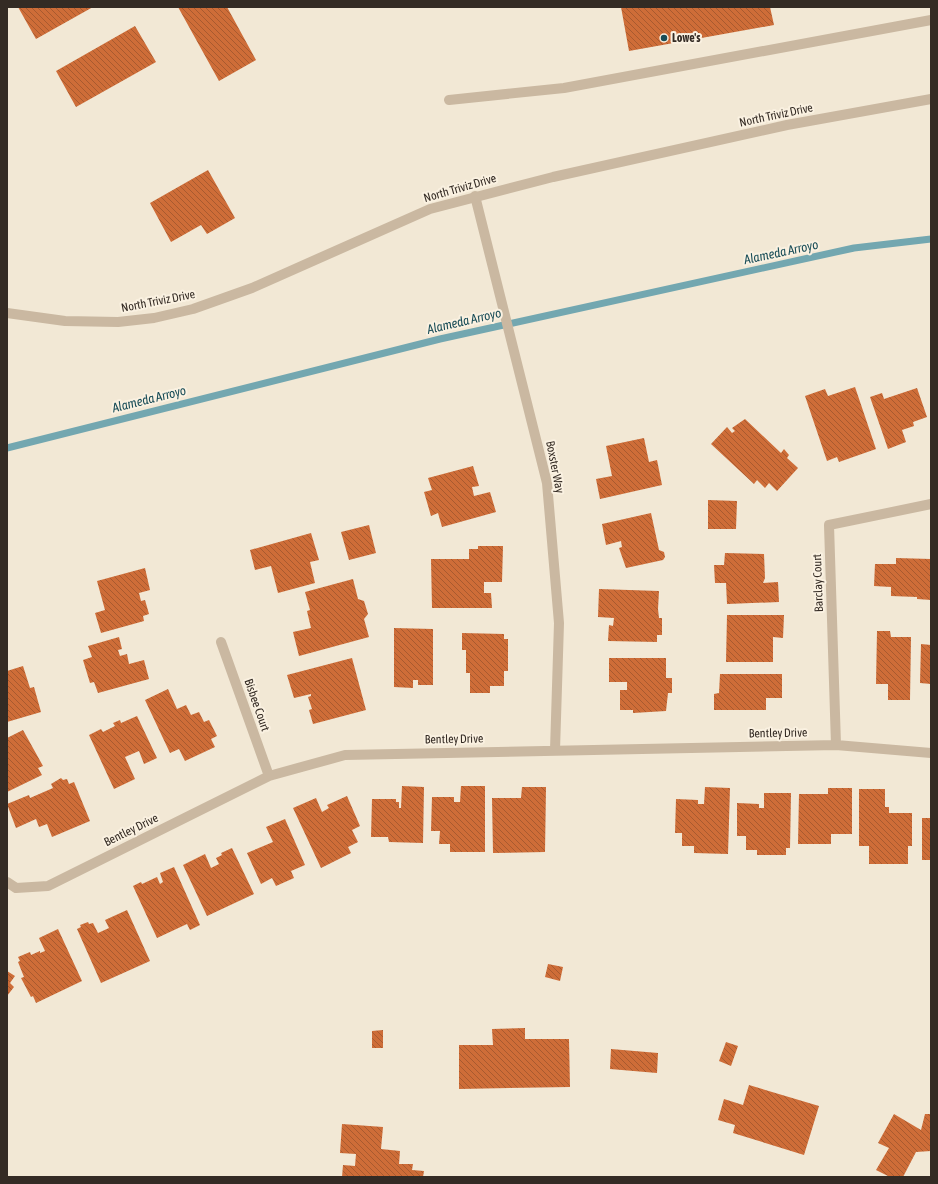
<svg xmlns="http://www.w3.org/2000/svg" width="938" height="1184" font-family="'Asap Condensed',sans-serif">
<defs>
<pattern id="building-back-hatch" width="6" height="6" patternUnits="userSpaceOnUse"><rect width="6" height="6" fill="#ce6d38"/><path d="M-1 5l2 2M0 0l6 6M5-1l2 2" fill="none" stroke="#a85a2f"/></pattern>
</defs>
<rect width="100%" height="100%" fill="#f2e8d5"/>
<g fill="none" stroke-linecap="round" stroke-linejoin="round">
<path stroke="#73a7b0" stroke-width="7" d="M7,448L440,339L854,248L931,239"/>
</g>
<path fill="url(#building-back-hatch)" d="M18,7H93L36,39Z
M178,7H227L256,60L219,81Z
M621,7H770L774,25L629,51Z
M135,26L156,62L76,107L56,71Z
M208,170L235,218L207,234L201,225L171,242L150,203Z
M855,387L876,449L839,462L837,457L827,461L805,396L825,389L828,396Z
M917,388L927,417L913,422L914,426L902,430L906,442L888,449L870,397L882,393L884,399Z
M745,419L781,453L784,449L789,455L787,458L798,468L777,491L769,483L765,488L757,480L754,484L711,444L727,427L732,433L735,431L732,428Z
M644,438L649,462L657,460L662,485L600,499L596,479L612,476L606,446Z
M473,466L479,486L472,487L474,496L490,492L496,512L442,527L438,513L431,516L424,492L432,490L428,478Z
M708,500L737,501L736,529H708Z
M651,513L659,550L664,552L665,557L663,560L626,568L619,548L622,547L621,541L606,545L602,524Z
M369,525L376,553L349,560L341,532Z
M311,533L319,560L310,562L315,583L278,593L271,566L255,570L250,550Z
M478,546H503L502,582H484V593H491L492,608H432L431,559H469V549H478Z
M725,553L764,554L765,578L763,583L778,582L779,602L727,604L726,583H715L714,565H724Z
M896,558L931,559V600L917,599V597L891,596V587L874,586L875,564H896Z
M145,568L150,590L139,593L141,601L145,600L149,614L143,616L144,621L101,633L95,613L105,610L97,581Z
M353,579L358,599L364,601L368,614L364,619L369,637L299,656L293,632L311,628L307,611L310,610L305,592Z
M599,589L659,591L658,609L659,618H662V635H657V642L608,641L609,625L613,626L614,618L598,617Z
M727,615H784L783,638L773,637V662H726Z
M394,628L433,629V685H418V680H413V688L394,687Z
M877,631H890L891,637H911L910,700H888V684H876Z
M462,633L504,634V639H508V671H504V686H490V693H470V673H466V650H462Z
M119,637L122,649L118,650L120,656L127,654L129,664L144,660L149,679L98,693L94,682L90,683L83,660L92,657L88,646Z
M921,644L931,645V684L920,683Z
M352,658L366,710L313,724L309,710L312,709L308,697L311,696V694L294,698L287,675Z
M609,658H666V678H672V693H668L666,711L633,713V710H620V690H627V682H609Z
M23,666L30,688L34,687L41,712L7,722V671Z
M720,674H782V698H766V710H714V694L719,693Z
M168,689L177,709L186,705L191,715L199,712L204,722L209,720L217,736L211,739L215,747L185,761L179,749L170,753L145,700Z
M137,716L157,758L144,764L139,751L125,757L135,779L114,789L89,735L101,729L103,732L115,726L113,723L120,720L121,723Z
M23,730L43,766L38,768L42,775L7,792V738Z
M61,778L63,780L67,779L69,784L74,782L90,821L52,837L47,824L39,827L36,819L16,828L7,804L29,795L30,798L53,788L51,784Z
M402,786L424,787L423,843L389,842L388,837H371L372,799H396V802H399V808H401Z
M461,786H485V852H450V844H439L440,831H431L432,797H454V802H460Z
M522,787H546L545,852L493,853L492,798H521Z
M705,787L730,788L728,854L694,853V846H682V833H675L676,799L698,800V804H704Z
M828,788H852V834H831V844H798L799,794H828Z
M859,789H885V807H889V813H912V846H908V864H869V846H859Z
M764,793H791L790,848H786V855H757V850H746V836H737V803L759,804V808H764Z
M347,796L360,826L352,830L358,842L348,847L351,853L321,868L293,808L316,798L322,812L329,808L327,805Z
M922,818H931V860H922Z
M285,819L305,865L291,871L294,878L276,886L272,878L261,884L247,853L273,842L266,827Z
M232,848L254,894L207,916L183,865L205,854L211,868L219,864L216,858L222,855L221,853Z
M174,867L200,925L190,930L187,924L157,938L133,886L141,882L142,884L157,877L160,884L163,882L160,873Z
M127,910L150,961L101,983L77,929L81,927L80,925L88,922L89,924L93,923L98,933L109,928L105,920Z
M58,929L82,981L36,1003L33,996L31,997L21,978L24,977L18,962L20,961L18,957L30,952L31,955L40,951V953L45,951L39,938Z
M548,964L563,967L560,981L545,977Z
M7,971L15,976L10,983L14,987L7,996Z
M525,1028V1039H569L570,1087L459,1089V1045H493L492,1029Z
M383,1030V1048H372V1031Z
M726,1042L738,1046L731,1066L719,1061Z
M611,1049L658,1053L657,1073L610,1069Z
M749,1085L819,1106L804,1155L733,1133L735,1125L718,1120L724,1099L743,1105Z
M894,1114L921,1130L925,1114H931V1151L916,1152L903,1177H890L876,1170L889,1148L878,1143Z
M342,1124L383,1127L381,1149L400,1151L399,1164H413L412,1170L424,1171L423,1177H342L343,1165L355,1166L356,1154L340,1153Z"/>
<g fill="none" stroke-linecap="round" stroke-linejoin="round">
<path stroke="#cab8a1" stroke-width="10" d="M449,100L564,88L931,20"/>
<path stroke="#cab8a1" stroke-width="10" d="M475,196L547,483L559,623L555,750
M221,642L269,776
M836,745L829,525L931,504
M7,882L16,888L48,886L269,776L345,755L836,745L931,753"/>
<path stroke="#cab8a1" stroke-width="10" d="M7,313L65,321L118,322L154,318L193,309L252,288L430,209L553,177L787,125L931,99"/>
</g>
<circle fill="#184c57" stroke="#faf1e1" stroke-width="1.5" cx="664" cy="38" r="4"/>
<g text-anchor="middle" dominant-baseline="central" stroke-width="4" stroke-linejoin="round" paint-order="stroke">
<g font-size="12" font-weight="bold" fill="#342b24" stroke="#faf1e1" text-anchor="start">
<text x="672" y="38">Lowe's</text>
</g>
<g font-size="12" fill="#342b24" stroke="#faf1e1">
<text transform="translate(776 115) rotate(-12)">North Triviz Drive</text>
<text transform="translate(460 188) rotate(-16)">North Triviz Drive</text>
<text transform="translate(158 301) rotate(-11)">North Triviz Drive</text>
<text transform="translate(555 467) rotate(79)">Boxster Way</text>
<text transform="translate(818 583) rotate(-92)">Barclay Court</text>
<text transform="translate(257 705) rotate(71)">Bisbee Court</text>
<text transform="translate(778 733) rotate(-1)">Bentley Drive</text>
<text transform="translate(454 739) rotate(-1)">Bentley Drive</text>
<text transform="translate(131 830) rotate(-26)">Bentley Drive</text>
</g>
<g font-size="13" font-style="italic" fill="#184c57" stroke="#faf1e1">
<text transform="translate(781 252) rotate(-12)">Alameda Arroyo</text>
<text transform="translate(464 321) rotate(-13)">Alameda Arroyo</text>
<text transform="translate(149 399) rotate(-14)">Alameda Arroyo</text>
</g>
</g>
<rect width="938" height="1184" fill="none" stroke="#342b24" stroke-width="16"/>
</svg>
